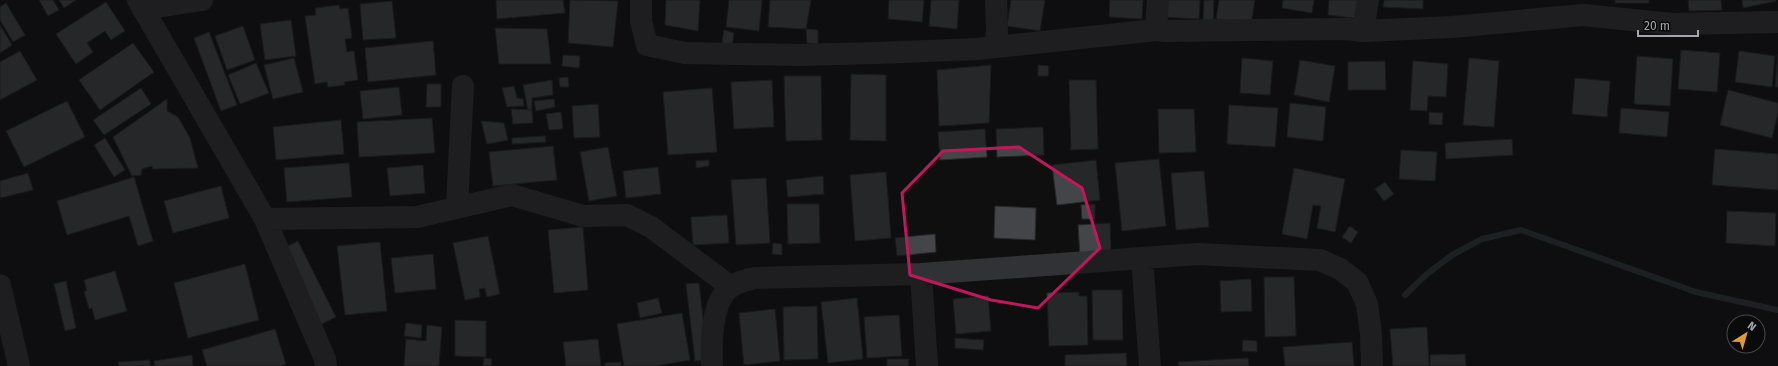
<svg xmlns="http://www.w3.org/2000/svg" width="1778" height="366" font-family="'Fira Sans',sans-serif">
<rect width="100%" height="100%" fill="#0f0f10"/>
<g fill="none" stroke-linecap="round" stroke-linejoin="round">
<path stroke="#2e363b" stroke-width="6" d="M1405,295L1427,274L1452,255L1482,239L1521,230L1696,292L1778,310"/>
</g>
<path fill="#434548" stroke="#29292c" d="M39,0H53L59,10L48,16Z
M59,0H76L64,8Z
M496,0H563L565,13L497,19Z
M570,0L618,1L613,47L568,43Z
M666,0H700L698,31L665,25Z
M729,0H762L759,31L726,27Z
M770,0H811L806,29L768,27Z
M889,0H924L922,22L888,19Z
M931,0H959L957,29L929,26Z
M1011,0H1045L1040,31L1007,26Z
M1110,0H1143L1142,19L1109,17Z
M1166,0H1200L1199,19L1165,17Z
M1204,0H1214L1213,23L1203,22Z
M1219,0H1255L1251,24L1216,19Z
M1283,0H1314L1312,13L1282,8Z
M1329,0H1363L1361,19L1328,15Z
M1384,0H1423V9L1383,7Z
M1615,0H1649V3H1615Z
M1688,0H1721L1722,10L1689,11Z
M1742,0H1776V1L1743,8Z
M392,1L396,38L363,40L360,4Z
M106,2L125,31L111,40L105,31L87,43L93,52L76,64L56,34Z
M6,3L25,35L13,42L0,20V7Z
M339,5L340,9L348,8L352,38L345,39L347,52L354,51L358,80L344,82L345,85L328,87L327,82L315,84L305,16L316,15L315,8Z
M291,20L296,56L265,60L260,24Z
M0,25L12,45L0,53Z
M243,26L255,60L227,70L215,36Z
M495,28L547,29L551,64H499Z
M806,29L818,30V44L807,43Z
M724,30L734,33L732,45L722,43Z
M209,32L237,105L221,111L194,38Z
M433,41L436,75L368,82L365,48Z
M133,43L154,72L100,110L79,80Z
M1681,50L1720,53L1717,92L1678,89Z
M20,51L37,80L0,100V62Z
M1739,51L1775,56L1772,87L1735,82Z
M1778,54V87H1775Z
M563,55L580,56L579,68L562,66Z
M1637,56L1673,59L1670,106L1634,104Z
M294,58L303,92L273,99L264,65Z
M1242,58L1273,61L1270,95L1240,93Z
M1469,58L1499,61L1494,127L1463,125Z
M1300,60L1335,66L1329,102L1294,95Z
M1385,61L1386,90H1348V62Z
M1413,61L1448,64L1446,97L1428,96L1427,111L1410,110Z
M256,63L269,93L240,104L228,75Z
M991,65L989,123L939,126L937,70Z
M1038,65L1049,66L1048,76H1038Z
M851,74L886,75V141L850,140Z
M784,76H821L822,140L786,141Z
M568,77L569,87H560L559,78Z
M1575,78L1610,81L1607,117L1572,114Z
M552,80L553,95L532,98V110H528L523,85Z
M772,80L774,127L734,129L731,82Z
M1069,80H1096L1098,149L1071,150Z
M427,84H441V107H426Z
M514,86L517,98L523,99L524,106L507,107L502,88Z
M399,87L402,115L363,119L360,91Z
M141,88L151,104L104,135L93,120Z
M712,88L717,152L668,155L663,92Z
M1728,90L1778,103V113L1772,138L1720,125Z
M167,99V111L178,117L190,138L198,168L153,169L152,166L142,169L141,175L132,176L113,137Z
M554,99L555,107L536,111L534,101Z
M67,101L85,137L24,167L6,131Z
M1290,103L1326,107L1323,141L1287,137Z
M598,104L600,137L574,138L572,106Z
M1229,105L1278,108L1275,147L1227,144Z
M1621,108L1669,112L1667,137L1619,133Z
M511,109L532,110L533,123L513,124Z
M1158,109H1194L1196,152L1159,153Z
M561,112L563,129L549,130L546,114Z
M1429,112L1443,113L1442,125L1429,124Z
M432,118L435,153L359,157L357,122Z
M341,120L344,154L276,160L273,127Z
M481,121L504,123L508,140L487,144Z
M1043,127L1044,155L997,157L996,129Z
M985,129L987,157L940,160L938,132Z
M545,136L546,142L512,144V138Z
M105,138L125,170L114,177L94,145Z
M1512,139L1513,155L1446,159L1445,143Z
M553,146L557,180L493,186L489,152Z
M608,147L617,196L589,201L580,152Z
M1715,149L1778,154V190L1712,185Z
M1401,150L1437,152L1435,181L1399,179Z
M1159,159L1166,226L1122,231L1115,163Z
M709,160V166L696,168V161Z
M1096,160L1100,200L1057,205L1052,165Z
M349,163L352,197L287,202L284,168Z
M423,165L425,193L390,196L387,168Z
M658,167L661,194L626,198L623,171Z
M1294,168L1345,179L1335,232L1317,228L1321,206L1313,205L1307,239L1282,234Z
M1204,171L1209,227L1176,230L1171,173Z
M886,172L891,238L855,241L850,175Z
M28,173L33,190L0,198V181Z
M823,176L824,194L788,197L786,180Z
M134,177L153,241L138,246L129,216L67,235L57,201Z
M766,178L770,243L736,245L731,180Z
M1385,182L1394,194L1384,201L1375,189Z
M221,186L229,218L173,233L164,201Z
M787,204H819L820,243L788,244Z
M1095,204V219H1082L1081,205Z
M995,206L1036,208L1035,240L994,238Z
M1727,211L1776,213L1775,246L1726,243Z
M727,215L729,243L693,245L691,217Z
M1110,223L1111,254L1080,256L1078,225Z
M1350,226L1358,232L1351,243L1342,237Z
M583,227L588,290L554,293L548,230Z
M935,234L936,252L897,256L895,238Z
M488,236L500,294L487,297L485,288L479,289L480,297L465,300L453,243Z
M298,241L336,317L318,326L284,248Z
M380,242L387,311L345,315L337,246Z
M773,243L782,244V255L772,254Z
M433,254L436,289L395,293L391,258Z
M245,264L259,320L188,338L174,283Z
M115,271L127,311L95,320L92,308L89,309L84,291H87L84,280Z
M1264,277H1294L1296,336L1265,337Z
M1251,279L1252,311L1221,312L1220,281Z
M66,281L76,328L65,331L54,284Z
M699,283L708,360L695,361L686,284Z
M1092,290H1122L1123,340H1093Z
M1079,292V296H1087L1088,345L1049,346L1047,293Z
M988,296L991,331L956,334L953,299Z
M658,298L662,313L640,318L637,303Z
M857,298L863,359L828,363L821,302Z
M817,306L818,359L784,360L783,307Z
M775,309L780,361L744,365L739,313Z
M682,313L690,360L655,366H624L617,324Z
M899,315L902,356L867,358L864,317Z
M455,320L486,321V357L455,356Z
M406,323L422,325L421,338L404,336Z
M427,325L442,327L439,366H404L406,339L426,341Z
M1427,327L1429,366H1393L1390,329Z
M275,329L286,364L280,366H207L202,350Z
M955,338L984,340L983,350L955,348Z
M598,339L601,366H566L563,342Z
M1243,340L1257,341V352L1242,351Z
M1352,342L1354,366H1285L1283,347Z
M1126,353L1127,366H1065V355Z
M1465,354L1466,366H1430V355Z
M192,355L193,366H155L154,361Z
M484,358L492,359L491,366L483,365Z
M1248,358L1249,366H1179L1178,362Z
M887,359H909L908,366H887Z
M150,360V366H119L118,362Z
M621,362V366H605V363Z"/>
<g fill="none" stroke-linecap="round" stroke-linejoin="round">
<path stroke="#313235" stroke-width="22" d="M138,0L265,219L325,359L326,366
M641,0V21L647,45L685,53L798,55L877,53L977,49L1156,30L1166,31L1348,29L1363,31
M1368,0L1363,31L1452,27L1583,15L1672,24L1778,22
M143,9L202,0
M1156,30L1158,0
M995,47L997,32L996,0
M457,207L463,86
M265,219L417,217L512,195L583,216L627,215L651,227L731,287
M1142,258L1150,366
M921,274L927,366
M0,285L19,366
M712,366C711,344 711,300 731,287C737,282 747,280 754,278L921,274L1198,254L1320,260L1340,269L1357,282L1367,304L1371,334L1372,366"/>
</g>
<path d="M0 0H1778V366H0ZM1019,147L1082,188L1100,248L1038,308L991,300L910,275L902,193L943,151Z" fill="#0f0f10" fill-opacity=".55" fill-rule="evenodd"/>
<path fill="none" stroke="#c2185b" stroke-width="3" stroke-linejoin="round" d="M1019,147L1082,188L1100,248L1038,308L991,300L910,275L902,193L943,151Z"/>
<g transform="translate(1746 334) rotate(37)"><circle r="19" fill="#0a0a0b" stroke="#47494d"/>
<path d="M0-3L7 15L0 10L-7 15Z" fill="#db9a3c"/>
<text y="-6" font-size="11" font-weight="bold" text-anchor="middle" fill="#a2a7af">N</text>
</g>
<path d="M1638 30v6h60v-6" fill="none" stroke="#a2a7af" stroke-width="2"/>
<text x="1644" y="30" font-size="12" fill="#a2a7af" stroke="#0a0a0b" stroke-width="3" paint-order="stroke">20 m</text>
</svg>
